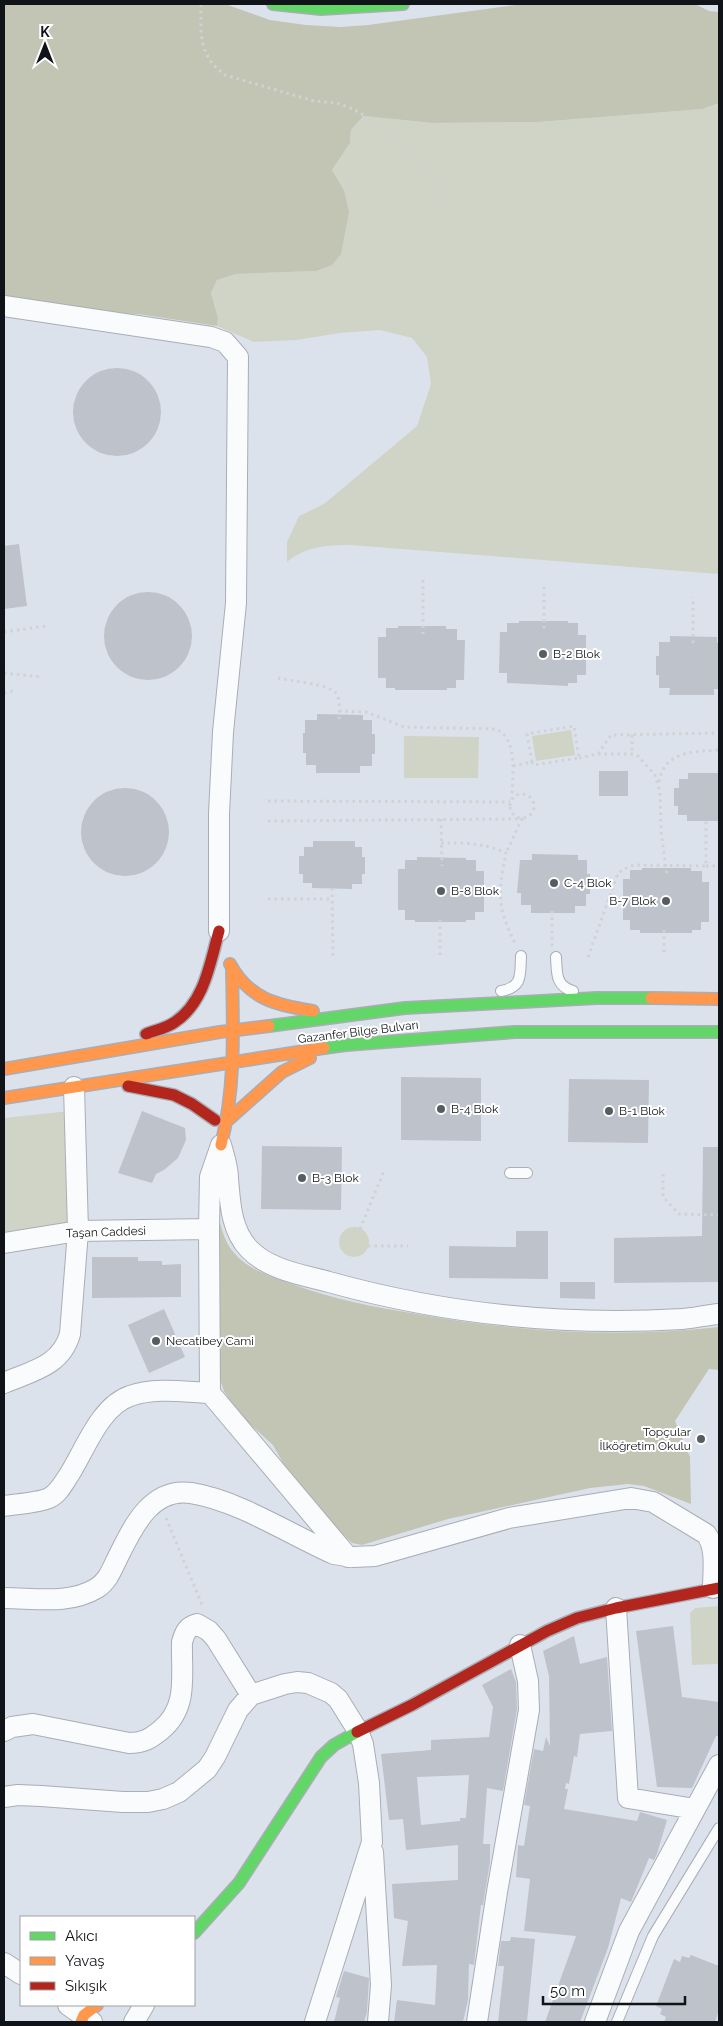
<svg xmlns="http://www.w3.org/2000/svg" width="723" height="2026" font-family="Raleway,sans-serif">
<rect width="100%" height="100%" fill="#dce2ec"/>
<path fill="#d0d4c6" d="M719,103V574L351,545C328,545 306,546 287,562V542L299,516L324,504L417,426L431,384L427,357L412,338L380,330L340,333L296,340L254,342L217,326L218,318L211,293L217,280L236,274L316,271L344,190L332,170L350,143L351,130L365,116L432,123L539,122L703,109Z
M571,730L575,755L536,761L532,736Z
M404,736L479,737L478,778H404Z
M70,1111L71,1220L64,1228L4,1239V1118Z
M339 1242a15 15 0 1 1 30 0a15 15 0 1 1-30 0Z
M719,1606V1664L692,1665L690,1613L695,1608Z"/>
<path fill="#c2c5b4" d="M4,4H225L270,20L306,25L340,27L368,25L522,4H695L709,11L719,12V103L703,109L539,122L432,123L364,116L351,130L350,143L332,170L344,190L349,212L341,254L332,265L316,271L236,274L217,280L211,293L218,318L217,326L138,314L4,310Z
M215,1205C220,1221 223,1242 235,1254C249,1270 272,1277 292,1284C332,1299 374,1307 417,1314C517,1332 618,1338 719,1327V1370L709,1369L675,1421L690,1457L691,1504L644,1486L628,1484L590,1488L448,1519L362,1545L352,1543L337,1529L283,1463L273,1445L238,1413L224,1391L218,1374Z"/>
<path fill="#bec2ca" fill-rule="evenodd" d="M73 412a44 44 0 1 1 88 0a44 44 0 1 1-88 0Z
M19,544L27,606L4,609V546Z
M104 636a44 44 0 1 1 88 0a44 44 0 1 1-88 0Z
M519,621H568V623H578V635H586V675H577V683H568V686L507,683V673H499L500,632H507V623H519Z
M398,626H446V629H457V640H465L464,680H456V688H447V690H395V688H386V678H378V637H386V628H398Z
M670,636L717,637V643H719V689H714V695H669L670,688H659V675H656V656H659V642H670Z
M317,714L363,715V720H372V734H375V754H372V766H360V773H316V765H306V753H303V733H305V720H317Z
M599,771H628V796H599Z
M688,773H719V821H687V815H678V806H674V788H679V779H688Z
M81 832a44 44 0 1 1 88 0a44 44 0 1 1-88 0Z
M313,841H355V847H362V857H365V874H362V884H352V889L312,888V883H303V874H299V856H304V847H313Z
M532,854L578,855V860H587V874H590V894H586V906H575V913H531V905H521V893H517L520,860H532Z
M417,857L466,858V860H476V871H484V912H475V920H466V922H415V920H405V910H398V869H405V860H417Z
M642,868H691V871H702V882H709V922H701V930H692V933H640V930H630V920H623V879H630V870H642Z
M401,1077L481,1078V1141L401,1140Z
M569,1079L649,1080L648,1143L568,1142Z
M142,1111L185,1128L186,1140L178,1158L164,1170L156,1174L152,1183L118,1173Z
M262,1146L342,1147L341,1210L261,1209Z
M703,1147H719V1282L614,1283V1238L702,1236Z
M516,1231H548V1279L449,1278V1246L516,1247Z
M92,1257H138V1261H162V1265L181,1264V1297L92,1298Z
M560,1282H595V1299L560,1298Z
M164,1309L185,1357L149,1373L128,1325Z
M673,1626L682,1697L719,1702V1736H716L692,1788L657,1787L636,1631Z
M574,1636L580,1664L607,1657L612,1731L580,1734L577,1757L574,1756L569,1784L566,1783L565,1789H568L564,1809L637,1821L640,1812L667,1820L657,1854L654,1860L649,1858L631,1902L621,1898L608,1948L580,2022H545L576,1936L524,1931L530,1879L516,1877L518,1845L524,1846L530,1806L524,1805L534,1749L543,1751L546,1737L550,1746L549,1676L543,1651Z
M511,1669L516,1682L517,1709L503,1791L487,1788L483,1844H490V1862L483,1905H481L474,1965L469,1964L468,2000L463,2022H394L397,2000L435,2005L437,1965L402,1966L408,1921L394,1918L392,1884L458,1880V1845L406,1850L403,1819L389,1820L381,1754L431,1750V1740L489,1737L493,1707L482,1685ZM469,1775L466,1818H460V1821L421,1825L417,1777Z
M511,1937L535,1939L527,2022H498L504,1966H498L501,1941H510Z
M691,1955L719,1966V2010L715,2022H664L666,2017L660,2014L662,2009L656,2006L674,1959L680,1962L682,1956L689,1958Z
M344,1971L369,1978L367,2012L364,2022H334L340,1998L336,1997Z"/>
<g fill="none" stroke-linecap="round" stroke-linejoin="round">
<g stroke="#a9adb5" stroke-width="12">
<path id="lane" d="M556,957C557,972 555,986 573,991
M501,991C523,987 520,975 521,956
M510,1173H527
M617,2022L653,1936L719,1828"/>
</g>
<g stroke="#a9adb5" stroke-width="22">
<path id="street" d="M4,306L211,337L225,342L238,357L236,603L223,732L219,814V931
M221,1145C224,1156 228,1167 228,1178C230,1203 231,1230 249,1249C269,1270 303,1275 329,1282C444,1314 563,1326 682,1319C694,1318 707,1315 719,1314
M221,1145L210,1177L209,1229L210,1393L348,1557
M4,1243L78,1231L209,1229
M4,1383C32,1371 61,1366 70,1334L78,1231L74,1087
M4,1506C16,1504 38,1503 49,1498C58,1494 63,1484 69,1475C85,1450 100,1406 130,1396C155,1387 185,1392 210,1393
M4,1598C35,1598 69,1605 97,1588C108,1581 112,1569 118,1557C133,1527 151,1487 191,1493C237,1500 291,1535 334,1554L353,1557L375,1556L509,1518L631,1498L653,1502L706,1534C717,1548 713,1571 713,1588
M616,1608L628,1798L695,1809
M4,1731L12,1727L33,1724L129,1743C143,1743 150,1739 161,1730C189,1707 181,1675 182,1642C185,1632 187,1627 197,1624L209,1631L216,1639L251,1695
M4,1797L18,1795L41,1796L123,1802H148L163,1799L179,1792L207,1769L215,1757L238,1710L251,1695L285,1684L297,1682L308,1683L331,1693L338,1699L358,1731L363,1744L369,1783L372,1842L315,2022
M373,1852L381,1985L378,2022
M4,1963L21,1974
M68,2005L92,2022
M134,2022L144,2005
M477,2022L497,1892L529,1710L528,1681L520,1645
M595,2022L629,1931L719,1765"/>
</g>
<g stroke="#a9adb5" stroke-width="14">
<path id="fast" d="M273,4L321,9L403,4
M269,1026L405,1008L597,998H651
M324,1048L346,1045L515,1032H719
M194,1933L239,1883L321,1757L334,1745L357,1732"/>
</g>
<g stroke="#a9adb5" stroke-width="14">
<path id="slow" d="M230,964C249,999 276,1005 313,1011
M651,998L719,999
M4,1069L220,1032L269,1026
M4,1098L324,1048
M228,1120L282,1072L310,1058
M221,1145C236,1086 233,1027 232,967
M81,2022L84,2015L97,2005"/>
</g>
<g stroke="#a9adb5" stroke-width="14">
<path id="jam" d="M146,1034C156,1030 167,1028 175,1022C205,1002 210,962 219,931
M128,1086L174,1095L192,1104L215,1120
M357,1732L412,1705L547,1631L577,1618L616,1608L719,1588"/>
</g>
<path stroke="#d0d2d4" stroke-width="3" stroke-dasharray="2.5 4" stroke-linecap="butt" d="M201,4C201,35 198,55 225,75L314,101L337,103L353,109L365,116L379,128L401,142L418,158L432,181L443,216
M423,580V634
M544,587V630
M4,632L46,626
M693,643V597
M4,673L42,677
M278,678C290,681 329,684 336,693C341,700 339,713 339,721
M4,693L13,691
M339,711L366,712L404,727L496,729C519,739 512,778 512,799
M632,735V754
M598,754H632L638,756L655,775L660,792L661,831L667,876
M579,758L598,754L611,735L719,733
M513,766L532,762L527,734L574,726L579,758L533,765L532,762
M659,782C665,750 693,752 719,750
M510 806a12 12 0 1 1 24 0a12 12 0 1 1-24 0Z
M268,801L510,802
M441,819L442,866
M268,821L522,819L506,853
M441,843C465,843 485,843 506,853C502,873 497,897 504,917C507,926 511,935 515,943
M706,866H719
M332,888L333,959
M268,899H332
M440,920V957
M664,930V956
M552,946V911
M588,957L618,873L628,867L635,865L706,866V821
M663,1174V1197L679,1214L719,1215
M360,1229L384,1171
M368,1246H408
M166,1518L203,1607"/>
<use href="#lane" stroke="#fafbfc" stroke-width="10"/>
<use href="#street" stroke="#fafbfc" stroke-width="20"/>
<use href="#fast" stroke="#63d668" stroke-width="11"/>
<use href="#slow" stroke="#ff974d" stroke-width="11"/>
<use href="#jam" stroke="#b3261e" stroke-width="11"/>
</g>
<g fill="#575c63" stroke="#fff" stroke-width="2">
<circle cx="543" cy="654" r="5"/>
<circle cx="554" cy="883" r="5"/>
<circle cx="441" cy="891" r="5"/>
<circle cx="666" cy="901" r="5"/>
<circle cx="441" cy="1109" r="5"/>
<circle cx="609" cy="1111" r="5"/>
<circle cx="302" cy="1178" r="5"/>
<circle cx="156" cy="1341" r="5"/>
<circle cx="701" cy="1439" r="5"/>
</g>
<g text-anchor="middle" dominant-baseline="central" stroke-width="4" stroke-linejoin="round" paint-order="stroke">
<g font-size="12" fill="#101419" stroke="#fff" text-anchor="start">
<text x="553" y="654">B-2 Blok</text>
<text x="564" y="883">C-4 Blok</text>
<text x="451" y="891">B-8 Blok</text>
<text x="656" y="901" text-anchor="end">B-7 Blok</text>
<text x="451" y="1109">B-4 Blok</text>
<text x="619" y="1111">B-1 Blok</text>
<text x="312" y="1178">B-3 Blok</text>
<text x="166" y="1341">Necatibey Cami</text>
<text x="691" y="1432" text-anchor="end">Topçular<tspan x="691" dy="14">İlköğretim Okulu</tspan></text>
</g>
<g font-size="12" fill="#101419" stroke="#fff">
<text transform="translate(358 1032) rotate(-7)">Gazanfer Bilge Bulvarı</text>
<text transform="translate(106 1232) rotate(-2)">Taşan Caddesi</text>
</g>
</g>
<rect width="723" height="2026" fill="none" stroke="#101419" stroke-width="10"/>
<rect x="20" y="1916" width="175" height="90" fill="#ffffff" stroke="#9fa1a3"/>
<rect x="30" y="1932" width="25" height="8" fill="#63d668" stroke="#9fa1a3"/>
<text x="65" y="1941" font-size="15" fill="#101419">Akıcı</text>
<rect x="30" y="1957" width="25" height="8" fill="#ff974d" stroke="#9fa1a3"/>
<text x="65" y="1966" font-size="15" fill="#101419">Yavaş</text>
<rect x="30" y="1982" width="25" height="8" fill="#b3261e" stroke="#9fa1a3"/>
<text x="65" y="1991" font-size="15" fill="#101419">Sıkışık</text>
<g transform="translate(45 45)" stroke="#ffffff" stroke-width="4" paint-order="stroke">
<path d="M0-4L9 19L0 12L-9 19Z" fill="#101419"/>
<text y="-8" font-size="14" font-weight="bold" text-anchor="middle" fill="#101419">K</text>
</g>
<path d="M543 1996v8h142v-8" fill="none" stroke="#101419" stroke-width="2.5"/>
<text x="550" y="1996" font-size="15" fill="#101419" stroke="#ffffff" stroke-width="4" paint-order="stroke">50 m</text>
</svg>
